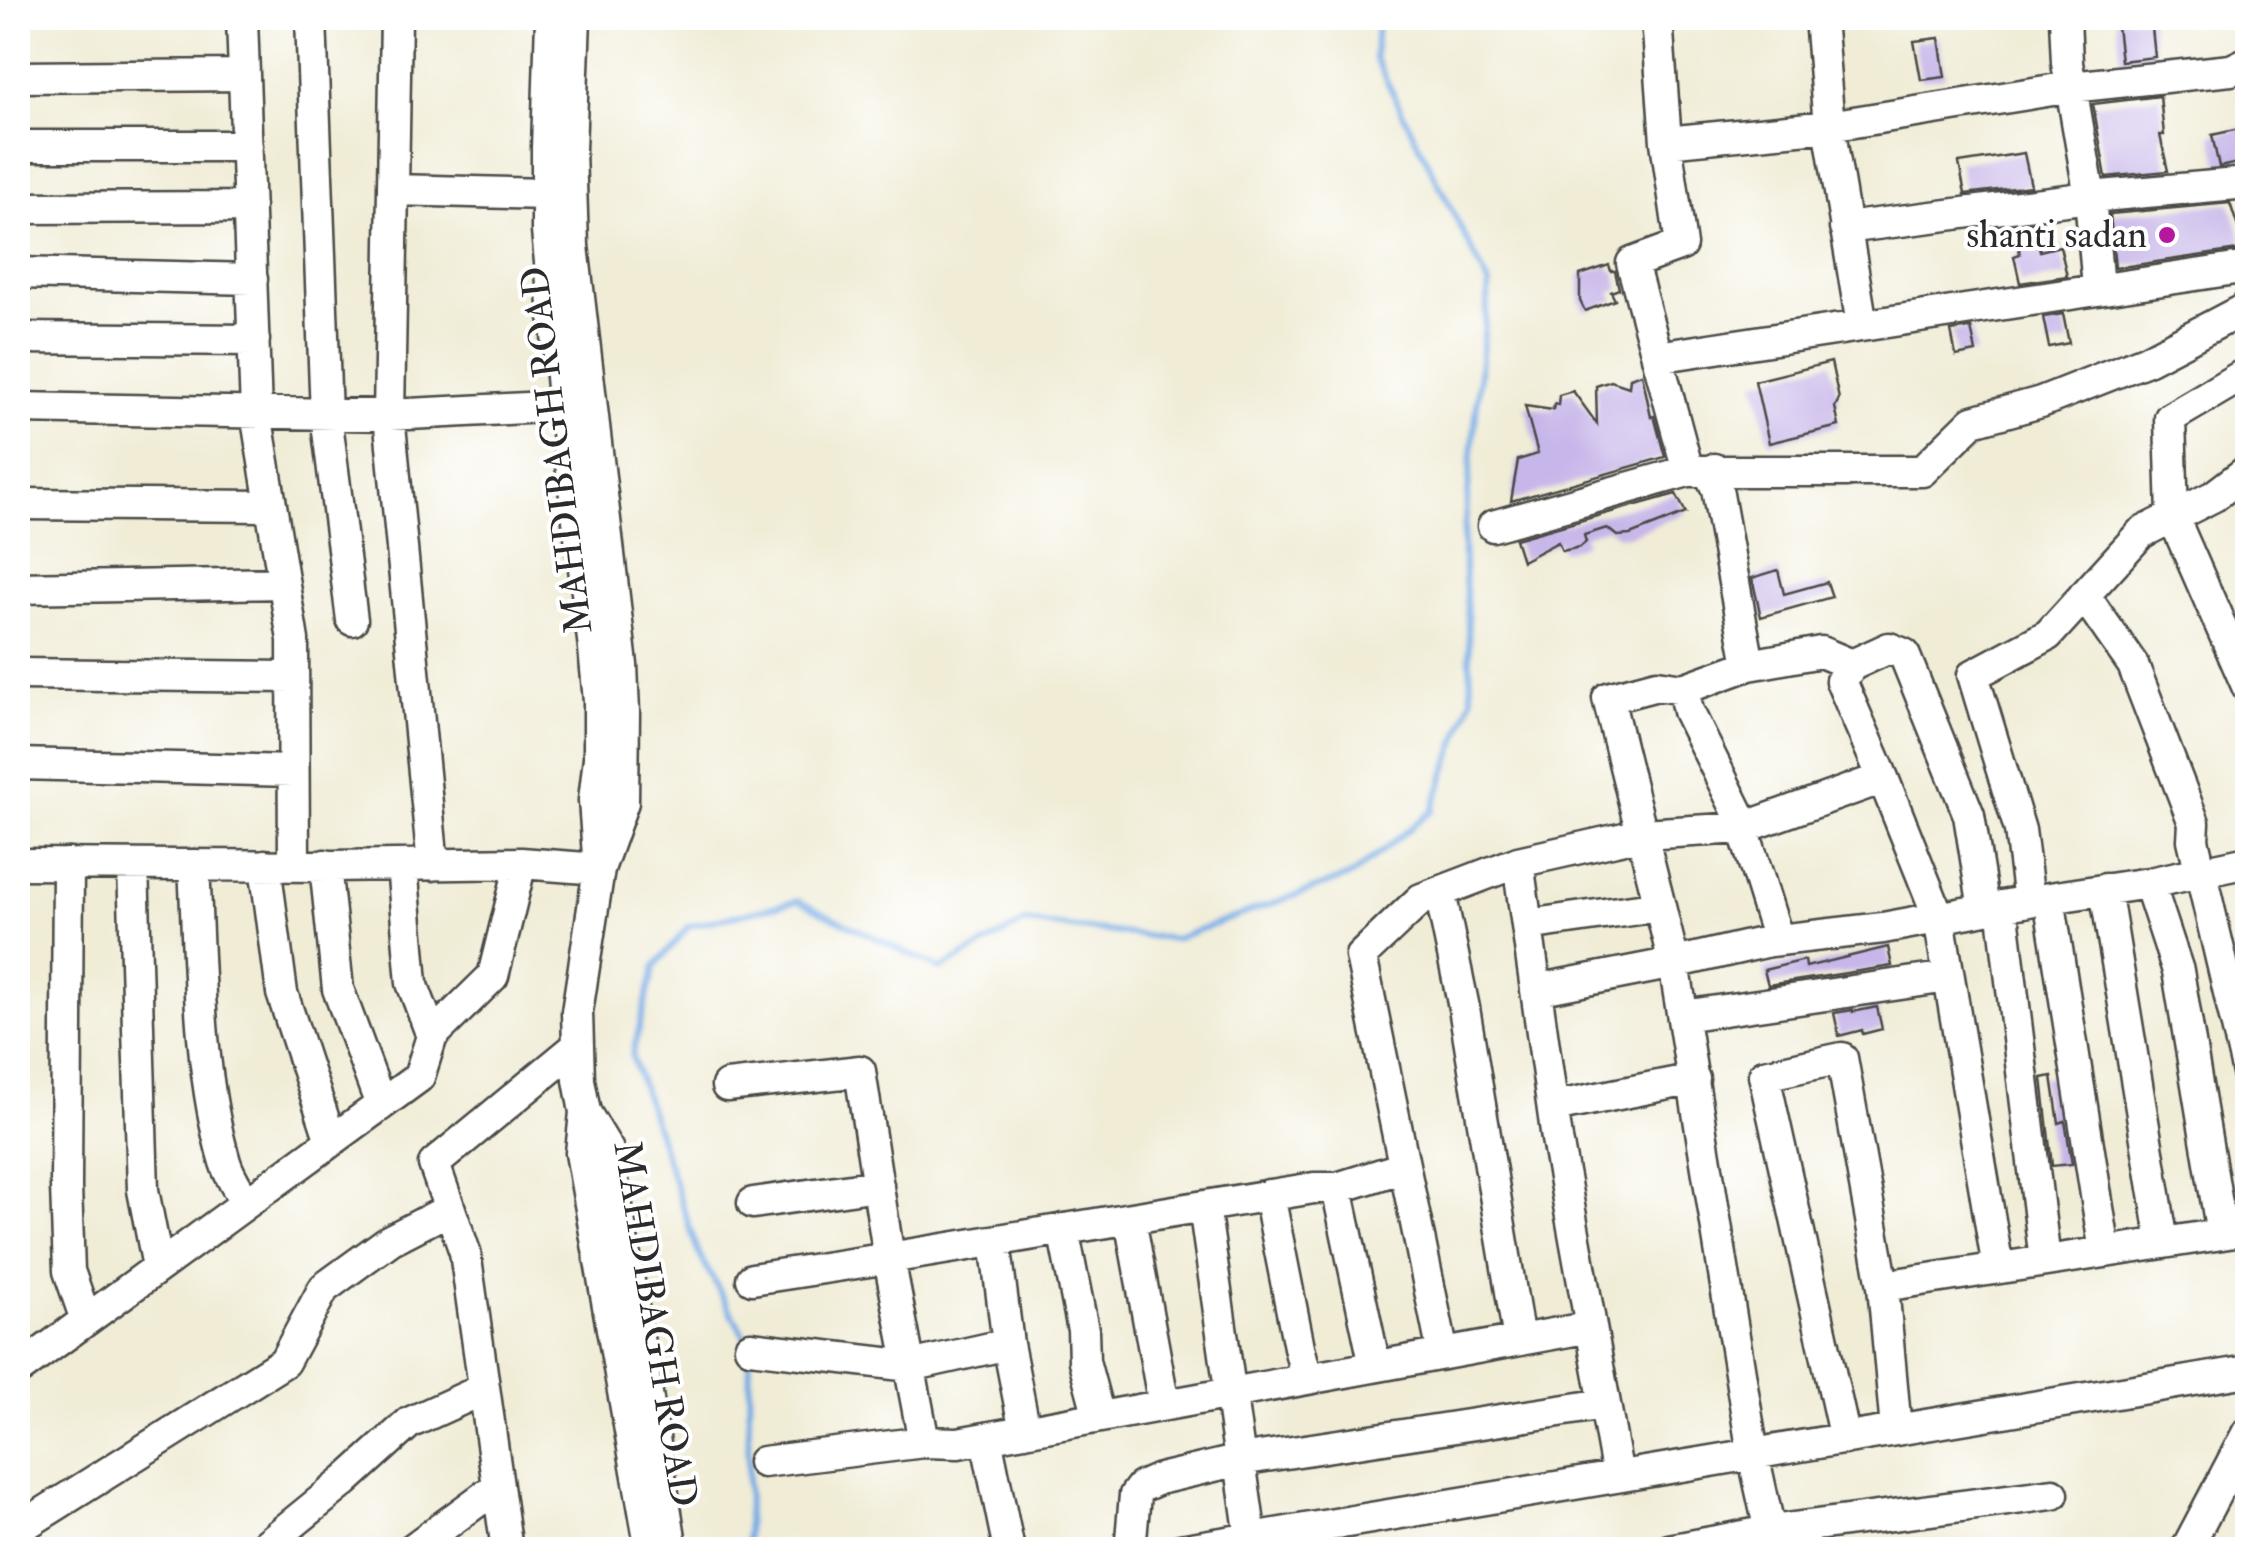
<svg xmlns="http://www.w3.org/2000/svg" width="2265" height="1567" font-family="'IM FELL Double Pica',serif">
<rect width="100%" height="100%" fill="#fff"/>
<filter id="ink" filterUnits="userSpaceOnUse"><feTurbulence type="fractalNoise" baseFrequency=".01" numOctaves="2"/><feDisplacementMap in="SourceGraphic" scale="20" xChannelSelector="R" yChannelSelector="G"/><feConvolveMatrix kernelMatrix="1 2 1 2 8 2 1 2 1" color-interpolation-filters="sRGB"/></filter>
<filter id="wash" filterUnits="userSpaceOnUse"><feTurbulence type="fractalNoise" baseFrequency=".0048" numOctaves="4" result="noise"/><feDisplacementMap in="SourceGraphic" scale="40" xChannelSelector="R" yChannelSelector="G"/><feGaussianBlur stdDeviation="2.25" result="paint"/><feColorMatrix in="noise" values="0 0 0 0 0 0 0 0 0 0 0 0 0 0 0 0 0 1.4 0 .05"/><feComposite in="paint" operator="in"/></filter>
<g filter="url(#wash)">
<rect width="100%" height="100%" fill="#f0ecd6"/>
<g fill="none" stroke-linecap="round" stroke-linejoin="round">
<path stroke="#76ace4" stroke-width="6" d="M746,1339L698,1252L632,1056L655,966L689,926L798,901L941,969L1025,922L1174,939L1352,875L1432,811L1472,698L1463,542L1489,284L1375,58L1377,18
M747,1550L750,1355"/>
</g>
<g id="blocks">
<path fill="#c7b6e9" d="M2116,18H2151L2155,57L2121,61Z
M1939,38L1945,77L1921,80L1914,41Z
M2160,96L2164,135H2160L2168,171L2106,177L2093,104Z
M2248,127V157L2238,159V163L2219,167L2212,135Z
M2024,153L2031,186L1965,194L1959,163Z
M2230,203L2245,249L2115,268L2110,214Z
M2034,223L2040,251L2060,246L2067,276L2020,283L2014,256L2020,254L2014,226Z
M1609,265L1611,271H1615L1619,289L1611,292L1615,300L1585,311L1580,301V275Z
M2063,314L2069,343L2049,347L2043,317Z
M1971,328L1976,352L1956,356L1951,331Z
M1831,362L1839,399L1835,407L1839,426L1769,443L1755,381Z
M1642,374L1651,417L1654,416L1665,457L1511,501L1518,460L1538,454L1525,406L1553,410L1554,404L1558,405L1559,395L1573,391L1597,424L1596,386L1611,381L1629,387L1630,378Z
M1676,494L1686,513L1630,535L1617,536L1607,528L1584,535L1586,542L1580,547L1562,551L1558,542L1522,561L1515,539Z
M1778,570L1784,594L1827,582L1832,597L1761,617L1752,578Z
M1888,947L1892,966L1768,985L1764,970L1805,960L1806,967Z
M1877,1007L1882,1029L1863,1034L1862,1030L1839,1036L1834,1013L1853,1010V1012Z
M2052,1076L2059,1123L2065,1121L2072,1164L2052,1166L2042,1078Z"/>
</g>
</g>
<g filter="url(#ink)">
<use href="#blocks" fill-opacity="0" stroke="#494845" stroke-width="2.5"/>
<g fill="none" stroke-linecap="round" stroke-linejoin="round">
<g stroke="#494845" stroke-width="35">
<path id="minor" d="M242,18L256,413L293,640L294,865
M311,18L326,415L352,620
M396,18L389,415L433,865
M551,18L547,148V231L564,408L594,648L599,701V758L594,800L598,856
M575,18L570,150L573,246L622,665L624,712L623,802L599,869L577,1012L579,1080L585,1112L581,1153L651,1550
M1657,18L1666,142L1681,245L1632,263L1688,471
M1820,18L1829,126L1862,325
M2065,18L2067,63L2090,197L2098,288
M18,77L243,75
M1666,142L1829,126L2071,87L2231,70L2248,62
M18,146H247
M393,190L546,194
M18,208L249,207
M1845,228L2090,197L2248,183
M18,273L252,279
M18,338L254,340
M1657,357L2248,267
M2248,372L2170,418L2173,517L2248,688
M18,408L389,415L583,405
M1714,469L1711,476L1717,489L1749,665
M18,504L271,506
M1493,526L1688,471H1922L1973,421L2041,402L2145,361L2248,307
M18,588L283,583
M2084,595L2133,665L2194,823L2193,840L2248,1073
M18,674L293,677
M1683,689L1688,711L1738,812L1778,940
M18,764L293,771
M18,864L333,866L521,863L599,869
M68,864L66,1187L69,1271L86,1320
M133,865L143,1190L158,1267
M194,865C199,959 198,1072 225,1162C229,1176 239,1190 246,1203
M265,865L282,993L331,1141
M325,865L338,989L381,1105
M402,865L412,983L432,1036
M2149,883L2178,971L2222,1234
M2105,889L2163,1243
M1440,892L1464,1008L1519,1340
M2049,898L2105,1252
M2029,901L2020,830L1973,675L2048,635L2141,533L2214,496L2248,470
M2002,906L2045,1261
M1984,909L1969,815L1904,654L1889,648L1852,665L1841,681L1883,778L1939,918L1998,1268
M1527,925L1660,906
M1536,990L1674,963L1608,698L1657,685L1683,689L1749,665L1821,652L1852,665
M1683,1016L1948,977
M727,1086L860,1071L889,1258L752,1279
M1553,1107L1694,1079
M585,1112L608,1150L672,1550
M1337,1188L1404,1167
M1269,1195L1299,1347L1307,1379
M753,1203L878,1185
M1204,1206L1251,1538
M1130,1219L1164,1405
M1063,1229L1083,1330L1084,1361L1099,1417
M995,1241L1008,1344L1025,1431
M750,1347L910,1366L1008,1344
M1443,1354L1361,956L1421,899L1518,862
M1375,1366L1337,1188H1314L889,1258L924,1442L958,1443L1591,1327
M18,1370L419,1077L432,1036L493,976L521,863
M1896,1430L1883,1286L2248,1230
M986,1438L1009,1550
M1845,1439L1764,1075L1842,1058L1883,1286
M763,1462L924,1442
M1618,1476L1557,1139L1518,862L1642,834L1743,828L1883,778
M18,1529L284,1362L324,1288L390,1240L450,1209
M1770,1531L2053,1494
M260,1550L345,1481L409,1423L484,1389
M411,1550L497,1487
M507,1550L465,1252L434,1164L576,1047
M1130,1550L1135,1495L1141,1487L1159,1479L1240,1460L1605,1404
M1180,1550L2248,1371
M1669,1550L1770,1531L1753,1454L1674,963L1770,941L1883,928L2029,901L2149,883L2248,862
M2186,1550L2248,1432"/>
</g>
<use href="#minor" stroke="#fff" stroke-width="30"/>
</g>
</g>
<circle fill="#b5179e" stroke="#fff" stroke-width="4" cx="2167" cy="235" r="10"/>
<g text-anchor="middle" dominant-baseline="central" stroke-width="8" stroke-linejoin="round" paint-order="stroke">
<g font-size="38" fill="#2b2b2b" stroke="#fff" text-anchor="end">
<text x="2147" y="235">shanti sadan</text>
</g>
<g font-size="38" fill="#2b2b2b" stroke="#fff">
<text transform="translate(557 450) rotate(-97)">MAHDIBAGH ROAD</text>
<text transform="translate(655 1324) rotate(81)">MAHDIBAGH ROAD</text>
</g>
</g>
<rect width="2265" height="1567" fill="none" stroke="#fff" stroke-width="60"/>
</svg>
